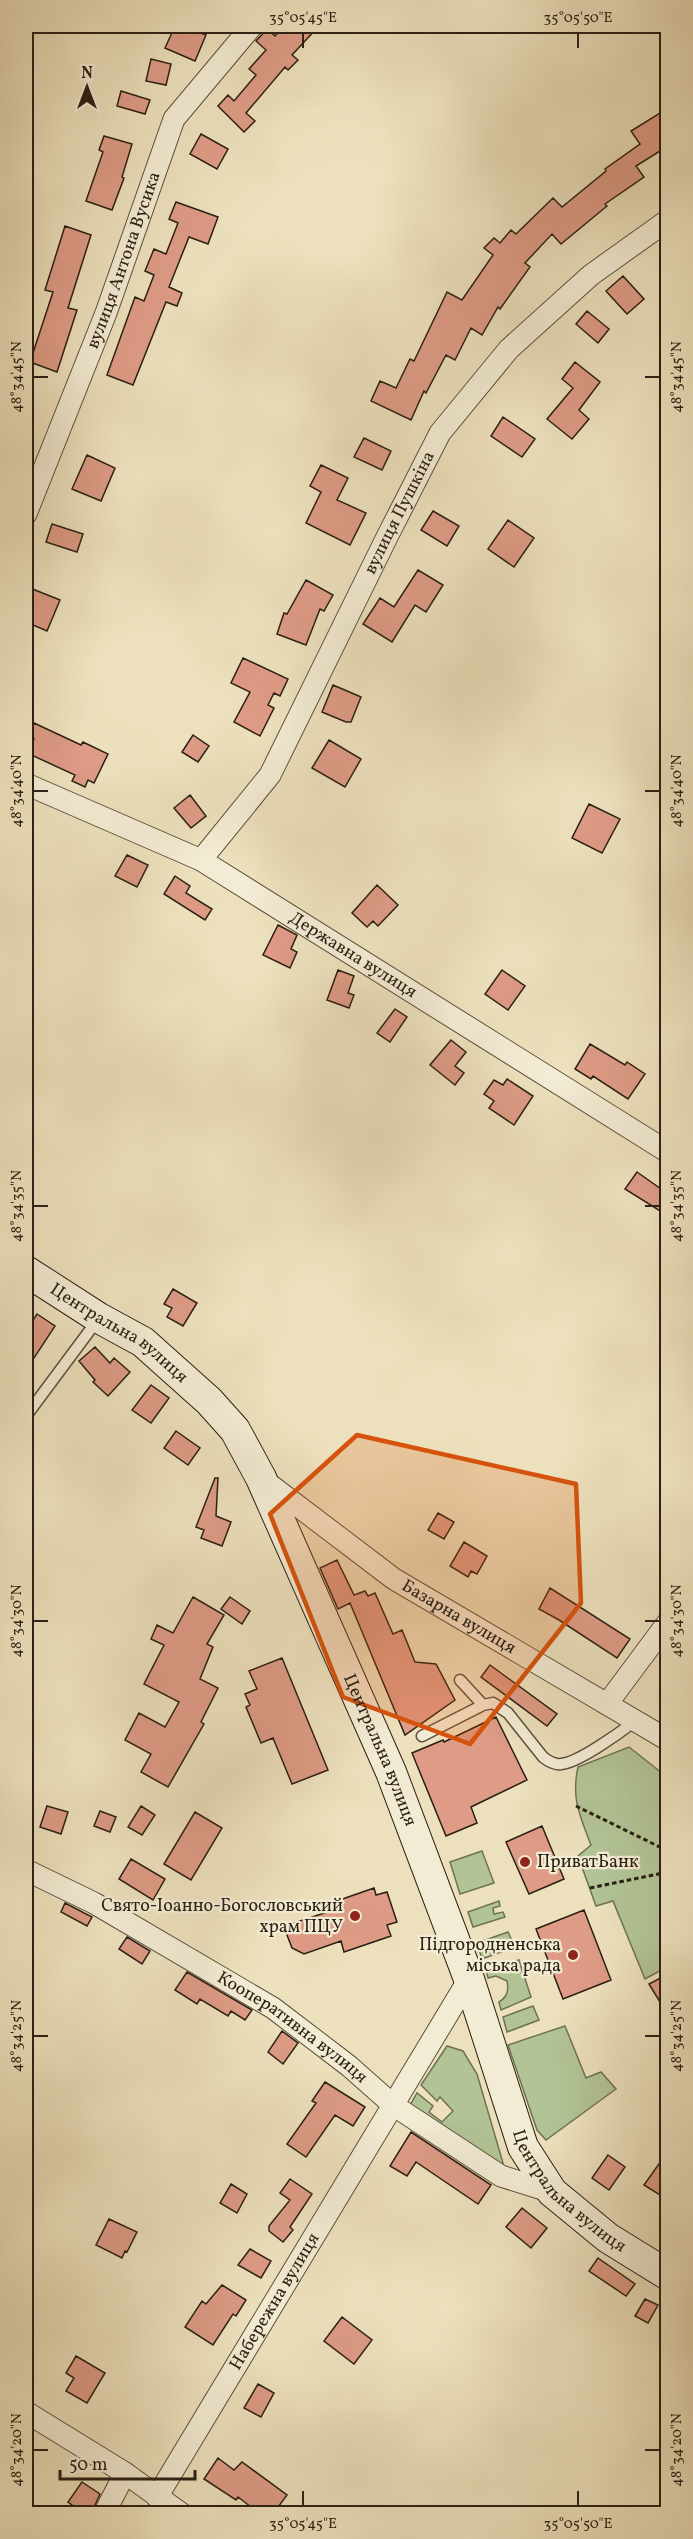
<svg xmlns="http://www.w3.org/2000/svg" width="693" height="2539" font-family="Vollkorn,serif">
<rect width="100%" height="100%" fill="#ede1bd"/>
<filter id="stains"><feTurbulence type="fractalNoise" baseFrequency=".00333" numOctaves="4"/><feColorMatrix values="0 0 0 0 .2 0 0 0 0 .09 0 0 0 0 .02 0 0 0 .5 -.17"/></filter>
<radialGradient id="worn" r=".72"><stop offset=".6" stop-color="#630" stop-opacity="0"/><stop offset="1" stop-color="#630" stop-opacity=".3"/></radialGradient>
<path fill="#b2c496" stroke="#6e7255" stroke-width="1.5" d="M629,1747L667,1777V1967L645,1979L613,1901L596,1906L578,1856L591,1845C580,1816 571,1799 578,1767Z
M482,1851L494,1883L460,1894L450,1862Z
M499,1901L500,1906L493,1908L494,1914L503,1912L505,1917L473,1927L468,1912Z
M508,1932L515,1947L482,1959L477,1943Z
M519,1960L531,1997L501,2010L499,2002C507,1997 509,1991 507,1981L496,1976L488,1978L486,1969Z
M533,2006L539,2020L507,2032L503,2017Z
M565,2026L586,2078L601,2072L616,2089L546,2140L537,2130L508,2045Z
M447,2046L463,2051L477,2074L503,2163L501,2173L408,2109L417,2093L433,2106L429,2112L442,2122L453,2111L440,2097L437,2101L421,2085Z"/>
<path fill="#de9b86" stroke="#2a1f14" stroke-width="1.5" d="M175,26H183L206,35L195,61L165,48Z
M284,26H319L292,55L298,60L288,70L285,67L246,113L255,121L244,132L218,106L228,95L234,101L256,75L249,69L266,50L256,41L267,29L275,36Z
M151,59L171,64L166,85L146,81Z
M121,91L150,100L145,114L117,106Z
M668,108V146L636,166L644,177L605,204L607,206L561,244L552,234L525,263L530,267L500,309L498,307L482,335L471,328L455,360L446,355L426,393L424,391L411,420L371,401L380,381L396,388L410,359L414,361L447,292L462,300L493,255L484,248L494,238L500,243L511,230L516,234L553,198L562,207L606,171L605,169L640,144L631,131Z
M201,134L228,149L217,169L190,154Z
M104,136L132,144L122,177L124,178L112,210L86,201L103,152L99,150Z
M176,202L218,217L208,244L189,237L169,287L182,293L177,306L166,302L133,385L107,375L135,297L144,301L154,275L145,271L154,249L166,254L178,223L169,219Z
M65,226L91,235L68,308L77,310L57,372L30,362L53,292L45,290Z
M623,276L644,299L627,314L606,291Z
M587,311L609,329L598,343L576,324Z
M575,362L600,382L579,410L589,419L572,439L547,419L573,388L562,379Z
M503,417L535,439L522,457L491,436Z
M364,438L391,451L382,470L354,457Z
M87,455L115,468L101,501L72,489Z
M321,465L348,478L337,500L366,513L350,545L306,523L321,492L310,486Z
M433,511L459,526L447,546L421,530Z
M508,520L534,538L514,567L488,549Z
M52,524L83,534L77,552L46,542Z
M418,570L443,585L426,612L415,605L392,642L363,624L380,598L394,607Z
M306,580L333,595L324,611L320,609L306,645L277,634L284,613L287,614Z
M30,588L60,600L47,631L26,622V600Z
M243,658L288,679L280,696L274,693L268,705L274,708L260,736L234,722L250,692L231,683Z
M333,685L361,697L351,722H346L322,712Z
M34,723L81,745L83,742L108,754L94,783L88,780L85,787L72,781L75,775L27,753L34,739L28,737Z
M193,735L209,746L198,762L182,752Z
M329,740L361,759L345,787L312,768Z
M190,795L206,816L191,828L174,808Z
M589,804L620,819L602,853L572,838Z
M127,855L148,865L137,887L115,876Z
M175,876L190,886L186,893L212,909L205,920L164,894Z
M377,885L398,905L378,926L373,921L367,927L352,913Z
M278,925L297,935L291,949L297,952L290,968L263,955Z
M338,970L354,976L348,993L354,995L349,1008L327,1000Z
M502,970L525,986L508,1010L485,994Z
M395,1009L407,1017L390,1042L377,1033Z
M451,1040L466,1052L455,1066L464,1073L455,1085L430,1065Z
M590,1044L625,1065L627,1062L645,1074L628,1099L593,1076L591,1079L575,1069Z
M507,1079L533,1096L514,1125L489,1108L494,1101L484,1094L494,1080L503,1085Z
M637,1172L668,1194V1216L625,1189Z
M173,1289L197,1303L183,1326L167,1317L172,1308L164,1304Z
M37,1314L55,1326L34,1358L26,1352V1331Z
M95,1347L110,1363L114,1358L130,1372L108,1396L93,1382L95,1380L79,1361Z
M151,1385L169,1398L151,1423L132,1410Z
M176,1431L200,1448L188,1465L164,1448Z
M215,1478H218L216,1516L231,1522L222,1546L201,1538L204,1530L196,1527Z
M438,1513L454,1522L444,1539L428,1530Z
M464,1542L487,1556L477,1574L471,1571L468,1577L450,1566Z
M337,1560L354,1595L365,1591L368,1596L375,1593L393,1634L402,1630L415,1662L436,1664L455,1700L405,1735L350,1603L338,1609L320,1568Z
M550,1588L630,1639L617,1658L559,1620L539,1609Z
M193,1597L224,1615L207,1644L213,1647L200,1679L218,1688L201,1722L204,1724L168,1787L141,1772L151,1754L125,1740L139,1713L165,1727L179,1702L144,1684L164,1645L151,1639L157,1625L173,1633Z
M230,1597L250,1611L242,1624L221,1609Z
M282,1658L328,1770L292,1784L273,1738L261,1743L246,1707L250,1705L245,1694L257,1689L249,1671Z
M490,1665L557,1714L547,1726L481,1677Z
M496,1717L527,1780L471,1807L477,1823L446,1836L412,1753L443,1740L444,1742Z
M47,1806L68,1812L61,1834L40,1827Z
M141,1806L155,1815L142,1835L128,1827Z
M100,1811L116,1817L110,1832L94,1826Z
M195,1812L222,1828L191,1880L164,1864Z
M542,1826L564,1879L529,1894L506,1842Z
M131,1859L165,1879L153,1900L119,1879Z
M374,1888L376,1895L387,1892L397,1922L387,1925L391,1936L344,1952L341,1941L304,1954L292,1948L287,1935L291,1924L330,1911L328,1904Z
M65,1903L92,1917L87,1926L61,1912Z
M584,1910L611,1980L563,1999L536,1929Z
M127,1937L150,1951L142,1964L119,1949Z
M187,1972L252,2010L245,2020L231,2011L228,2016L200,1999L197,2004L175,1990Z
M668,1974V2015L649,1984Z
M282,2031L298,2043L283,2064L268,2052Z
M325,2082L365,2107L353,2126L335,2115L306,2157L287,2144L316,2103L312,2101Z
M411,2132L491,2185L478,2204L416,2162L407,2176L390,2166Z
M668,2151V2200L644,2185Z
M608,2155L625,2167L609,2190L592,2178Z
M290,2179L312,2194L290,2227L293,2230L283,2242L269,2231V2226L290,2200L280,2193Z
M231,2184L247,2194L237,2213L220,2203Z
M522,2208L547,2228L531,2248L506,2227Z
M109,2219L137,2232L127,2252L125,2251L122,2258L96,2245Z
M250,2249L271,2261L261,2278L238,2265Z
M598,2258L635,2284L626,2296L589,2271Z
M222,2285L246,2300L236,2316L233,2314L213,2345L185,2327L202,2301L206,2304Z
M645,2299L658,2305L648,2323L635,2316Z
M342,2317L372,2340L354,2364L324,2341Z
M76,2356L105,2373L87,2403L66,2391L74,2378L66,2373Z
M258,2384L274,2393L261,2417L244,2408Z
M218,2458L234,2470L242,2462L287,2495L273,2514H260L238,2497L236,2500L204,2479Z
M82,2482L100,2494L91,2514H84L68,2502Z"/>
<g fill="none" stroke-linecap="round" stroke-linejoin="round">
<g stroke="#5b503e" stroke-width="13">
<path id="service" d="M26,1416L99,1318
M460,1680L483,1705
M422,1736L483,1705L493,1703L508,1713L543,1757C548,1761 554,1765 561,1764C578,1763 621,1732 635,1721"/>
</g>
<g stroke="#5b503e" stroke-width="23">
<g id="minor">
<path id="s1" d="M26,514L106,313L174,119L252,26"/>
<path id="s2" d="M26,784L201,860L668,1152"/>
<path id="s3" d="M201,860L270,775L387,537L440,433L509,349L591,275L668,220"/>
<path id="s4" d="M265,1481L394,1579L668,1740"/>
<path d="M607,1704L668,1622"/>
<path id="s5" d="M26,1870L94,1903L273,2008L349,2066L393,2105L501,2176L552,2192"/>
<path d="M26,2412L125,2473L182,2514"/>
<path id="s6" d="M157,2497L469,1979"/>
<path d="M104,2514L125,2473"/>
</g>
</g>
<g stroke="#2a1f14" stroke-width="32">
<g id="secondary">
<path id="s7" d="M26,1271L99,1318L143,1342L209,1401L235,1430L261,1478L391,1772L469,1979L523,2147L552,2192L608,2238L668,2275"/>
</g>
</g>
<path stroke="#2a1f14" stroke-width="3" stroke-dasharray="4.5 3" stroke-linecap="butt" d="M576,1806L668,1851
M590,1888L668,1872"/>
<use href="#service" stroke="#f3ecd4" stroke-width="10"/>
<use href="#minor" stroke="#f3ecd4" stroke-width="21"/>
<use href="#secondary" stroke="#f3ecd4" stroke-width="30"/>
</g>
<path fill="#d5530d" fill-opacity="0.2" stroke="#d5530d" stroke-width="4.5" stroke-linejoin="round" d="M357,1435L576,1484L581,1603L470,1744L343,1697L270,1514Z"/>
<path fill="none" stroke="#2a1f14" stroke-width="2" d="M303,33V48M578,33V48M33,377H48M645,377H660M33,791H48M645,791H660M33,1206H48M645,1206H660M33,1621H48M645,1621H660M33,2036H48M645,2036H660M33,2450H48M645,2450H660M303,2491V2506M578,2491V2506"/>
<g fill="#8f2418" stroke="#f3ecd4" stroke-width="2">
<circle cx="525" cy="1862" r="6"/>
<circle cx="355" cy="1916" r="6"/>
<circle cx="573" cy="1955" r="6"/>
</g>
<g text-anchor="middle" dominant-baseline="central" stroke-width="4.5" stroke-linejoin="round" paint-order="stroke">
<g font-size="18" fill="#2a1f14" stroke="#f3ecd4">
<text stroke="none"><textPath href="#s1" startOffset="272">вулиця Антона Вусика</textPath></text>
<text stroke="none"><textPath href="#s3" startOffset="402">вулиця Пушкіна</textPath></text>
<text stroke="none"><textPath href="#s2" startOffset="370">Державна вулиця</textPath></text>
<text stroke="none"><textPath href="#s7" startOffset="112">Центральна вулиця</textPath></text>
<text stroke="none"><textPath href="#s4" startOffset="237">Базарна вулиця</textPath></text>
<text stroke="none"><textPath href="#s7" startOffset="616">Центральна вулиця</textPath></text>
<text stroke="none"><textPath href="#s5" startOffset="310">Кооперативна вулиця</textPath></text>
<text stroke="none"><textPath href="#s7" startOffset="1102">Центральна вулиця</textPath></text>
<text stroke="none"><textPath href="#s6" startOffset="228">Набережна вулиця</textPath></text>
</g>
<g font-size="18" fill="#2a1f14" stroke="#f3ecd4" text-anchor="end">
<text x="537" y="1862" text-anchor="start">ПриватБанк</text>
<text x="343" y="1906">Свято-Іоанно-Богословський<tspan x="343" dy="21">храм ПЦУ</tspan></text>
<text x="561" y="1945">Підгородненська<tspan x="561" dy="21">міська рада</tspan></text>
</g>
</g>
<rect width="693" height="2539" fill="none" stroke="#ede1bd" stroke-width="66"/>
<g transform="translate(87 87)" stroke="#f3ecd4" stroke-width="4.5" paint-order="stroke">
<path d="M0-4.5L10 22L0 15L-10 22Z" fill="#2a1f14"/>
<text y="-9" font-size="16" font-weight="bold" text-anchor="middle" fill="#2a1f14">N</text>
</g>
<path d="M60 2470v9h135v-9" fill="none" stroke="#2a1f14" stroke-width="3"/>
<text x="69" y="2470" font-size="18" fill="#2a1f14" stroke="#f3ecd4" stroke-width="4.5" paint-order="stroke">50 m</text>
<rect x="33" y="33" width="627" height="2473" fill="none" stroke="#2a1f14" stroke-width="2"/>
<g font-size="15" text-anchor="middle" fill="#2a1f14">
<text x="303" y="22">35°05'45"E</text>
<text x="578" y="22">35°05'50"E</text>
<text transform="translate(16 377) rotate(-90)" y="5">48°34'45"N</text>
<text transform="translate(676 377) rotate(-90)" y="5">48°34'45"N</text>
<text transform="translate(16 791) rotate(-90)" y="5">48°34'40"N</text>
<text transform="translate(676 791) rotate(-90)" y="5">48°34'40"N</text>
<text transform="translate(16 1206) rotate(-90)" y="5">48°34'35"N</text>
<text transform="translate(676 1206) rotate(-90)" y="5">48°34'35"N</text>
<text transform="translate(16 1621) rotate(-90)" y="5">48°34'30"N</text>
<text transform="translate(676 1621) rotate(-90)" y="5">48°34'30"N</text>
<text transform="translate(16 2036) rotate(-90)" y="5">48°34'25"N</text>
<text transform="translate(676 2036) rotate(-90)" y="5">48°34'25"N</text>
<text transform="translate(16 2450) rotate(-90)" y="5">48°34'20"N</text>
<text transform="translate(676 2450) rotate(-90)" y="5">48°34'20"N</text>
<text x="303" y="2528">35°05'45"E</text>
<text x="578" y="2528">35°05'50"E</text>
</g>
<rect width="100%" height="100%" filter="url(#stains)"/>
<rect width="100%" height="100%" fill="url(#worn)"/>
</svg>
